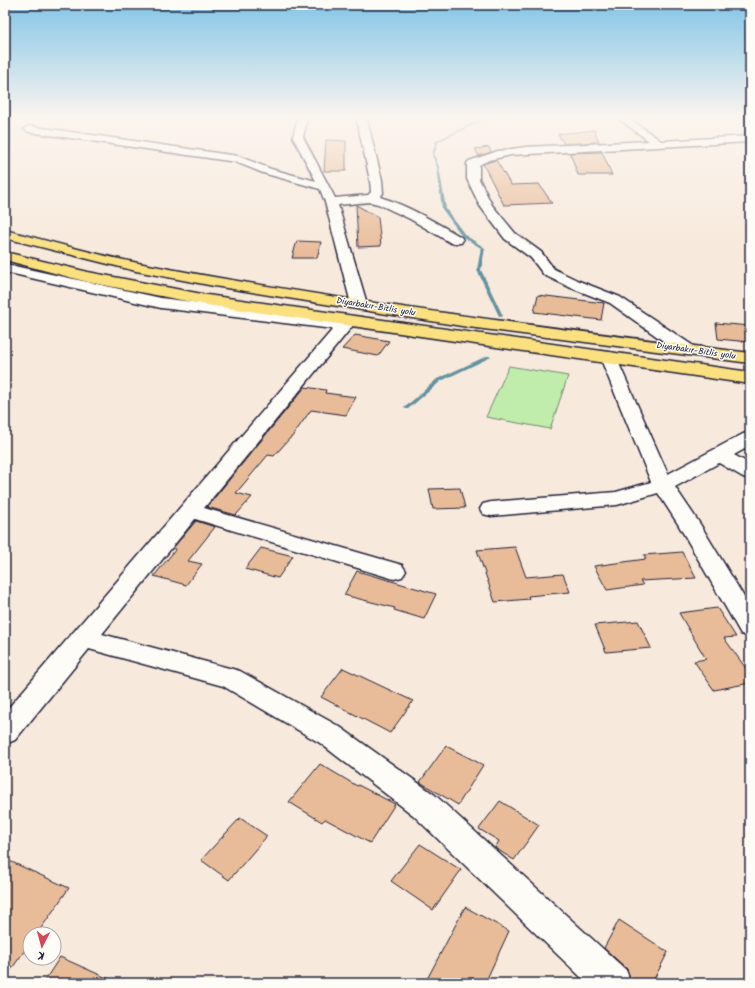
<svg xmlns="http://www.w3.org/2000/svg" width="755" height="988" font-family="Kalam,sans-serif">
<rect width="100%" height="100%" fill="#f7e9db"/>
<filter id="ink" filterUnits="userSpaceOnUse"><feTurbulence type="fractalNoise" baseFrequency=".025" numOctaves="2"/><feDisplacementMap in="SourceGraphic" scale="8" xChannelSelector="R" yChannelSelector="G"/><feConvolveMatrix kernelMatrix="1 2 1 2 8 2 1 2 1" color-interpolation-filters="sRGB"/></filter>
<g filter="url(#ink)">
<path fill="#c0edab" stroke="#718873" d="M509,366L568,376L550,429L486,417Z"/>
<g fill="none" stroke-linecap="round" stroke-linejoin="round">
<path fill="#6293a1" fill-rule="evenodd" d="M485,116H487L480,122L438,142L434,155L439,167L446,209L465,235L485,248L481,270L503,316L501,317L499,316L477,270L481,248L463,237L442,209L437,167L432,155L436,141L478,120Z
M487,356H489L491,357L441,381L408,409H406L404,408L437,379Z"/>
</g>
<path fill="#e9bc99" stroke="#22223b" d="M594,130L599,142L564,144L558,134Z
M326,140L346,141V171H324Z
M489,147L491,152L479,156L475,149Z
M602,152L612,175H578L570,153Z
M496,160L511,185L539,184L552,203L504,205L483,164Z
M356,205L378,217L381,246L358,247Z
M297,241L321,242L317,258H292Z
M538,295L604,303L601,320L534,312Z
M716,323L750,326V342L718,339Z
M355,335L389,341L378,356L342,349Z
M305,387L326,390L325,393L356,397L346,415L311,410L291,438H290L274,456L268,455L236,493L252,497L236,515L207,507Z
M460,488L465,508L433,509L429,489Z
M196,521L215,527L188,561L202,564L186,585L154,576L176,549L173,548Z
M515,547L526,577L563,574L570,592L528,596L529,599L495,602L477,550Z
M261,548L293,556L278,578L245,569Z
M682,552L696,578L640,581L643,585L607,590L594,566L646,559L644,555Z
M357,571L436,594L424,619L394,610L395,608L344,595Z
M717,608L736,637L724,638L750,674V683L714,690L694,661L706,659L679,613Z
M638,621L651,648L606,652L595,625Z
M343,668L413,701L390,733L321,697Z
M446,746L483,765L458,805L420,782Z
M320,764L357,786L358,785L395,804L370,843L325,819L322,822L289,802Z
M500,801L539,825L514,860L495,848L499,841L479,829Z
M240,818L267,836L229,880L201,860Z
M420,844L461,870L433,910L391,881Z
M5,859L69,888L37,934H30V943L5,978Z
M465,907L509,931L485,983H425Z
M619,920L668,952L652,983H632L627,969L604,948Z
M60,957L118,983H43Z"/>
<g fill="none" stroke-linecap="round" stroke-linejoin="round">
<g stroke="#22223b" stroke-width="3">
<path id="minor" d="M298,116H308L303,137L335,198L368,195L371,192L370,180L356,116H366L382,180L383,193L380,197C409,206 435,222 461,237L463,240L461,243H451L410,219L378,204L370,202L338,205L367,304L364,307L359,309L354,307L351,304L325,202L320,189L263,173L236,162L29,132L24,129L29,126L238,156L271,169L316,181L293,137Z
M615,116H626L661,141L750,136V142L511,155L489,160L479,165V179L492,205L515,233L541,252L554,269L579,281L620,297L692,345L694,349L692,353L686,354L680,353L610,303L569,287L544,275L531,258L505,239L480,206L467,179V163L469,161L498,151L525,147L649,141Z
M5,264L161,298L340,321C344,315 348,315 355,317L357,320L355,323L204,508L402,565L406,571L402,577L394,579L195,519L102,634L240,671L340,727L435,795L626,970L631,983H587L413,815L320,743L223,686L89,649L15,740L5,744V712L333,329L161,308L5,272Z
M608,352L614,353L616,357L668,474L743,434L750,432V446L734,455L750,464V479L743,477L719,463L675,487L700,524L750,607V637L741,634L678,524L658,493L617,505L491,516L483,514L480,509L483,504L491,502L616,492L651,482L600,357L602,353Z"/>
</g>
<g stroke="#22223b" stroke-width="3">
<path id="highway" d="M5,230C49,241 93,254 138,263C340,302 545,327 750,353V363L468,327L214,286L136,271L5,238Z
M5,252L88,272L207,295L750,372V384L207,305L88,282L5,260Z"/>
</g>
<use href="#minor" fill="#fdfcf7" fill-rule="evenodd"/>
<use href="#highway" fill="#fbe080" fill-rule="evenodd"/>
</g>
</g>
<linearGradient id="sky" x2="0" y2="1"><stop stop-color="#83c5e7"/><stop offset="0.46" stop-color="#fbf5ef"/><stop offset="1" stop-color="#fbf5ef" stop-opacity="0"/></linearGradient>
<rect width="755" height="254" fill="url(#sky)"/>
<g text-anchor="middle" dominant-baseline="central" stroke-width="3" stroke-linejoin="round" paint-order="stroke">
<g font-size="9" fill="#22223b" stroke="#fdfcf7">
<text transform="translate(376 307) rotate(9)">Diyarbakır-Bitlis yolu</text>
<text transform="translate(696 351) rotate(8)">Diyarbakır-Bitlis yolu</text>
</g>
</g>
<rect width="755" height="988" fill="none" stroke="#fdfcf7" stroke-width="20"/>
<rect x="10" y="10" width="735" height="968" fill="none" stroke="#22223b" stroke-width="1.5" filter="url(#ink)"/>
<g transform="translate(42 946) rotate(186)"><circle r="19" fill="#fdfcf7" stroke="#a5a5ac"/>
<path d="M0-3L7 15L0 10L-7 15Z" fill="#d1495b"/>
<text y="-6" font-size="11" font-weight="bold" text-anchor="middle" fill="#22223b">K</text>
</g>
</svg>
